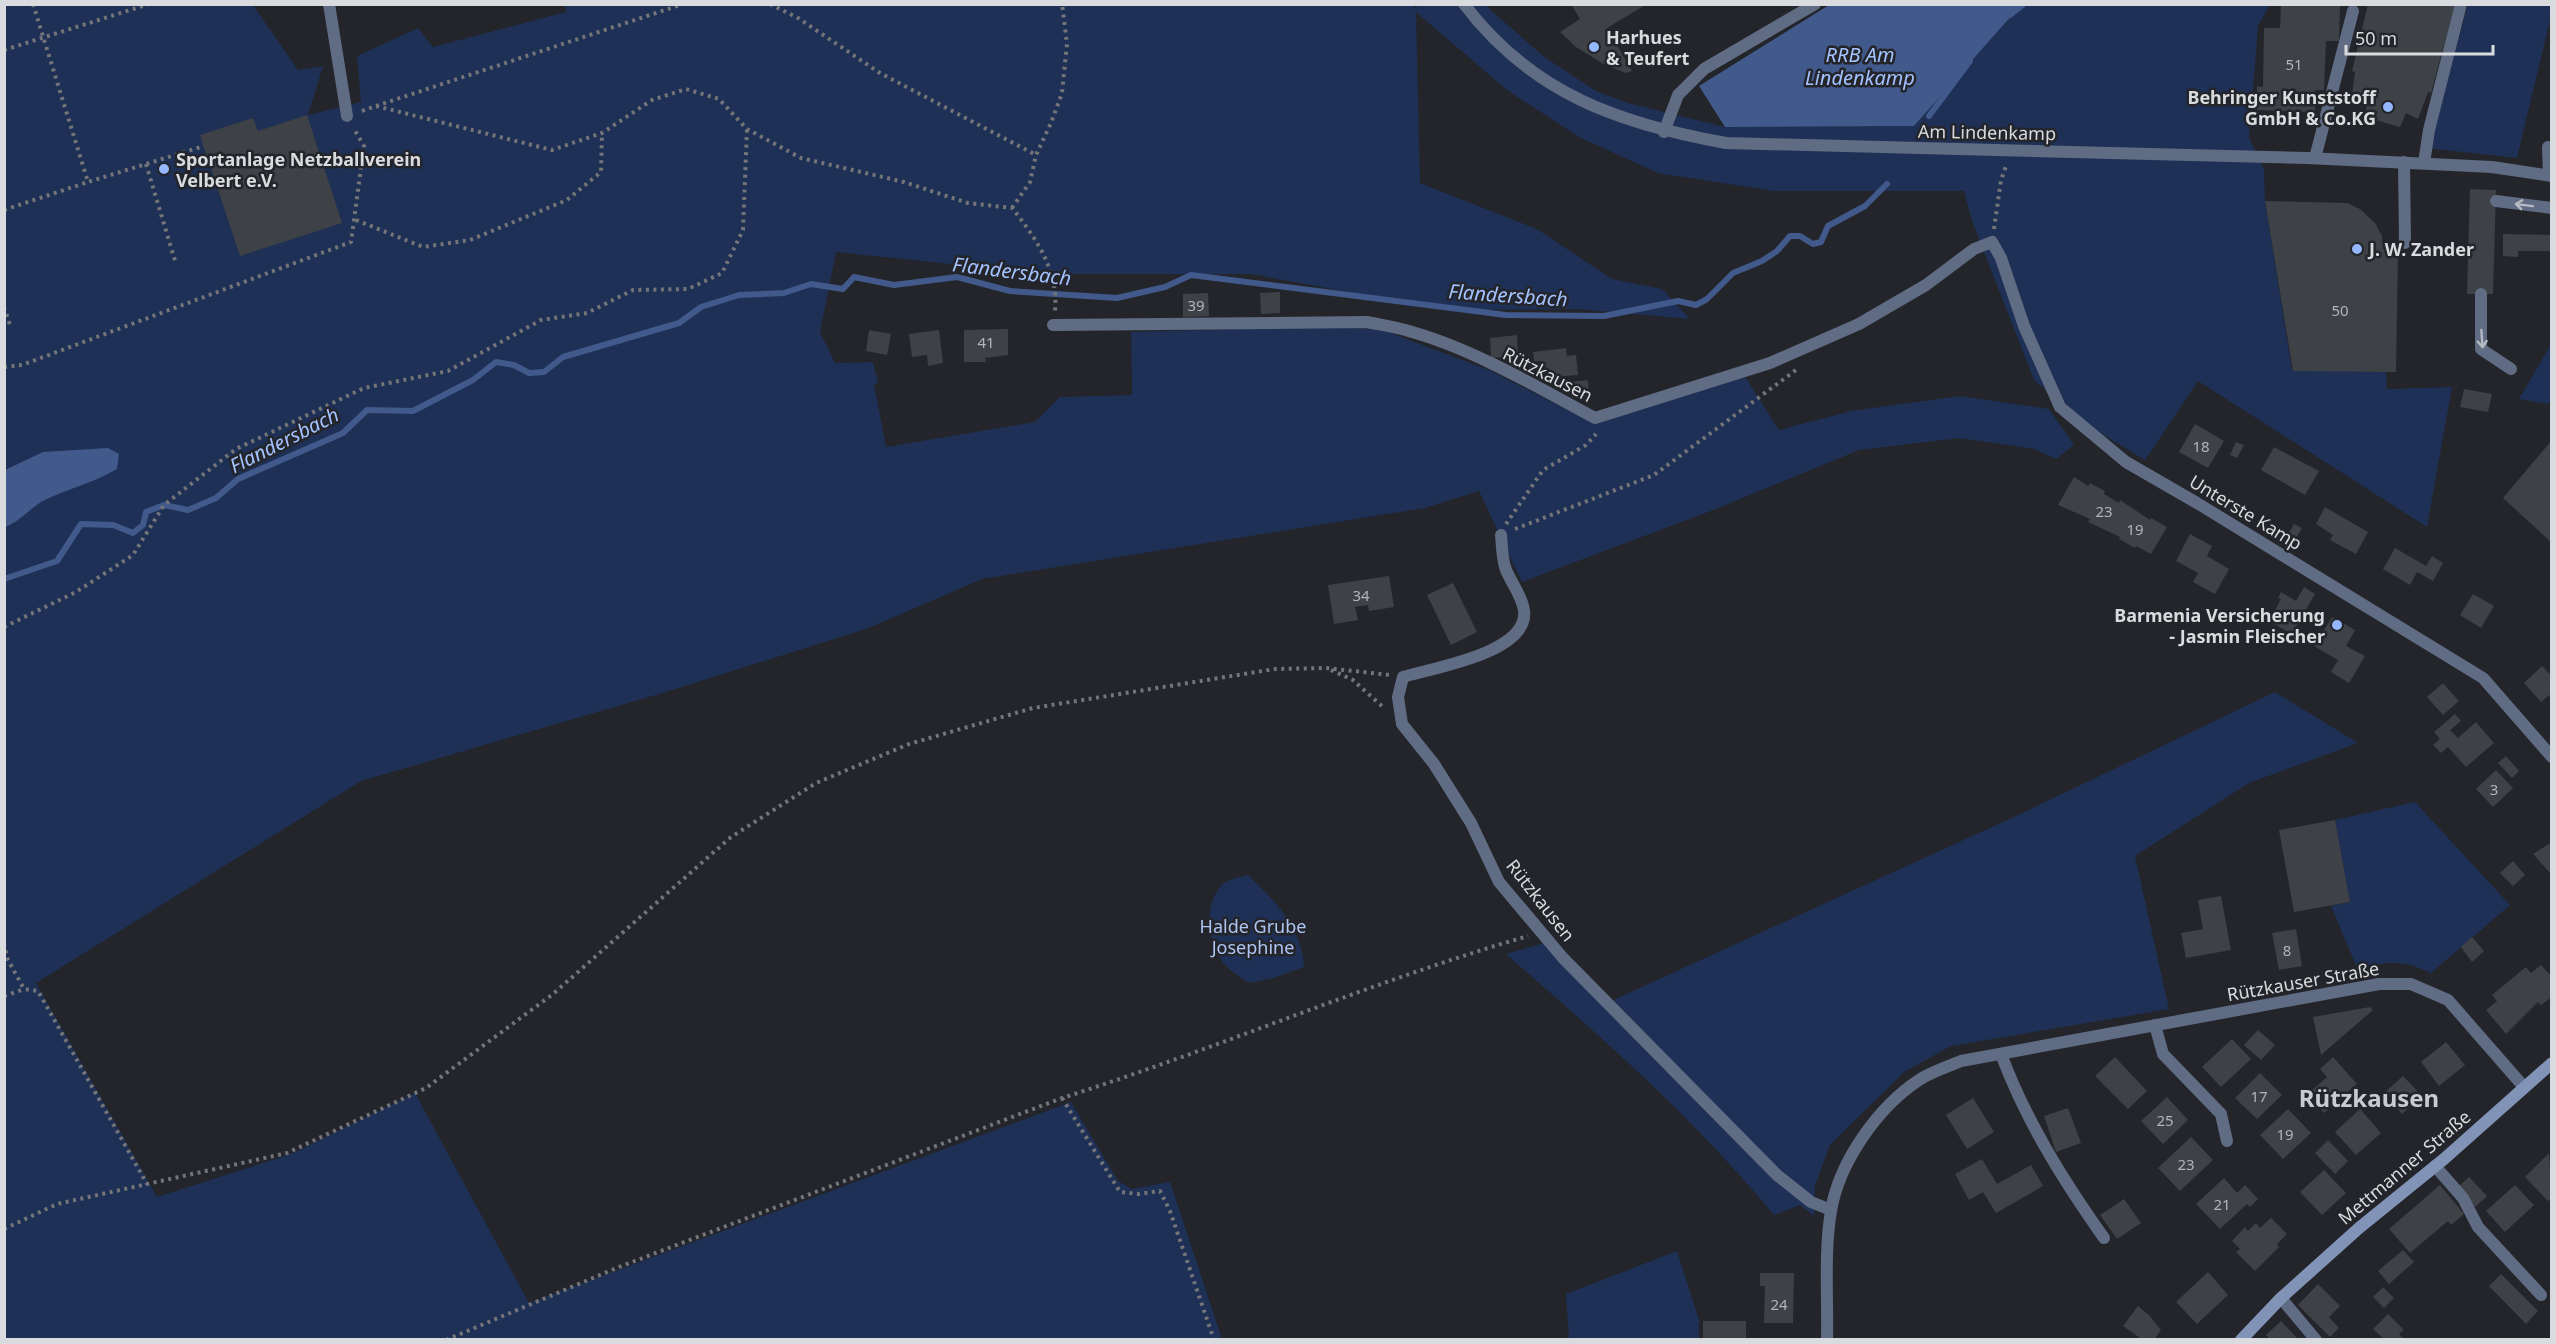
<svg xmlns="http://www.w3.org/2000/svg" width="2556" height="1344" font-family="'Noto Sans',sans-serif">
<rect width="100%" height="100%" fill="#23252a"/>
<path fill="#1e3055" d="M1414,4L1415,10L1417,5H1485L1543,56L1596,91L1628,103L1725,127L1914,126L2021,5H2270L2258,26L2249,138L2264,169L2265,201L2292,370L2386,371L2387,389L2452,387L2427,527L2198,381L2145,460L2092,428L2034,380L1972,221L1964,191H1774L1658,173L1579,137L1507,90L1416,12L1420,183L1537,229L1612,279L1662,289L1690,319L1578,309L1444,310L1252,274H1046L836,252L820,332L835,363L873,362L878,383L874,384L886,447L1035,422L1060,397L1132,395L1131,332L1308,327L1380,329L1489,370L1587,420L1744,375L1779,430L1851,411L1960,396L2049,409L2074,445L2056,459L2034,449L1960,438L1859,450L1716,509L1522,582L1479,491L1425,508L982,579L869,628L666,692L361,781L36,983L157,1197L291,1154L415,1093L529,1303L1071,1102L1118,1181L1132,1189L1170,1182L1222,1339H5L4,5H253L298,70L323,66L308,115L361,102L357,56L418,28L433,47L566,12L565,5Z
M2468,5H2551V16L2517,158L2427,148Z
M2551,344V400L2548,404L2519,399Z
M2275,692L2358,743L2249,783L2135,856L2169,1009L1951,1046L1904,1072L1830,1145L1815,1186L1814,1216L1800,1205L1774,1215C1694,1118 1600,1036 1506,954L1548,942L1609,1002L2016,816Z
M2415,802L2510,905L2431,973C2402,959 2387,962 2357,968L2331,906L2350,902L2335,820Z
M1248,875C1275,901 1302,927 1304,967L1274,978L1249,983C1237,975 1225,968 1218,955C1207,935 1204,897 1226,882C1232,878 1241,877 1248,875Z
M1677,1251L1699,1320V1339H1569L1566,1294Z"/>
<path fill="#41598b" d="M1829,5V4L2021,5L1914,126L1725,127L1699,86Z
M108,448L119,454L117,469C95,482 71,488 47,499C31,506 23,520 5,527V470L43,452Z"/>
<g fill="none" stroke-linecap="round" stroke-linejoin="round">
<path stroke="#41598b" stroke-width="6" d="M2010,15L2024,4
M1929,116L1970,61
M4,579L57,561L81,524L113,525L133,533L143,525L146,512L164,505L188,510L216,498L238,479L343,433L367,410L413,411L473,380L496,362L514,365L529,373L544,372L563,357L679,323L701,307L739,295L784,293L811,284L843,289L854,277L894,285L957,277L1010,291L1117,298L1165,287L1191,275L1506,315L1604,316L1678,301L1696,305L1707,299L1733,273L1762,261L1777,251L1790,236H1800L1813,244L1821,242L1828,226L1865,206L1887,184"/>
</g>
<path fill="#3e4146" d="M1571,4H1647L1607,28L1632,71L1626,73L1605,65L1576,47L1560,32L1580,19Z
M2281,4L2340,6L2339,41H2326L2324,90H2315V112L2257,110V86L2263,87L2264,28H2280Z
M2368,4H2455L2431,93L2428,92L2418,119L2406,113L2400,127L2365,117L2367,104L2351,102L2355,72L2352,71Z
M307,115L342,223L240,256L200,135L253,118L258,131Z
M2470,189L2496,190L2493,294H2467Z
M2265,201L2347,203L2360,209L2375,223L2382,236L2383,249L2398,248L2396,372L2293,371Z
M2503,234L2552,235V251H2518V257L2503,256Z
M1280,292V313L1261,314L1260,293Z
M1208,293L1209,316L1183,317V294Z
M1008,329V355L985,358L986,362H964V330Z
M869,330L891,334L887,355L866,351Z
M939,330L943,363L928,366L927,355L912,357L909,334Z
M1517,335L1518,356L1491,358L1490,338Z
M1566,348L1567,356L1576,355L1578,375L1543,378L1541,361H1534L1533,352Z
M1588,380L1589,396L1572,398L1571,382Z
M2464,389L2492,394L2488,412L2460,407Z
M2195,424L2224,441L2208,468L2179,452Z
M2552,440V543L2503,498Z
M2236,442L2244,445L2237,458L2230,455Z
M2274,447L2319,471L2305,495L2261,470Z
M2074,477L2088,486L2090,483L2105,491L2104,494L2119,503L2120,500L2150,520L2151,518L2167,527L2151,554L2136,546L2135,548L2119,539L2120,537L2088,522L2090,519L2058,505Z
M2325,507L2368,532L2356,554L2330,540L2333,535L2316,524Z
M2294,524L2302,528L2294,542L2286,538Z
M2190,534L2212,546L2207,556L2229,569L2215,594L2193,582L2198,573L2176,561Z
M2395,548L2426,566L2432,556L2443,563L2433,581L2417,572L2410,585L2383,569Z
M1389,576L1394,607L1369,611L1368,605L1355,607L1358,620L1334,624L1328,585Z
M1453,583L1477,632L1451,645L1427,595Z
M2304,587L2315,594L2292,634L2269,621L2281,599L2278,598L2281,592L2296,601Z
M2473,594L2494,606L2481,628L2460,615Z
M2332,617L2355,630L2346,646L2365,656L2349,683L2331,672L2338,660L2314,646Z
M2542,666L2552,676V693L2541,702L2524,683Z
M2443,683L2459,701L2443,715L2427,697Z
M2455,714L2461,721L2450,730L2458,738L2476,722L2494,743L2466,767L2448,747L2441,753L2433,745L2440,739L2434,732Z
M2506,756L2519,771L2512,778L2498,763Z
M2496,770L2513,788L2493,807L2476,789Z
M2335,820L2350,902L2294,912L2279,830Z
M2552,842V875L2533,854Z
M2513,861L2525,875L2513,886L2500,873Z
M2221,896L2231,950L2186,958L2181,933L2203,929L2198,900Z
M2296,929L2302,966L2279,970L2272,933Z
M2472,937L2484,951L2472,962L2461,947Z
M2541,965L2552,977V997L2541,1005L2538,1002L2506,1034L2486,1010L2497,1001L2492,995L2526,967L2531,973Z
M2370,1007L2373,1010L2321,1055L2313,1017Z
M2258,1030L2275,1045L2261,1060L2244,1045Z
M2232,1039L2251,1059L2221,1087L2202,1067Z
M2446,1042L2465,1065L2439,1086L2421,1062Z
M2115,1057L2147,1091L2128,1109L2095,1076Z
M2333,1057L2357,1084L2324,1113L2308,1094L2327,1077L2320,1069Z
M2260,1073L2282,1095L2257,1119L2235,1098Z
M2403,1076L2422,1096L2402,1114L2384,1093Z
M2167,1097L2188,1120L2163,1144L2141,1121Z
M1973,1098L1994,1132L1967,1149L1946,1115Z
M2068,1108L2081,1143L2056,1152L2044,1116Z
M2288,1109L2311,1133L2283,1159L2260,1135Z
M2360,1109L2381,1133L2356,1155L2335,1132Z
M2191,1137L2213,1160L2180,1191L2158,1168Z
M2328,1140L2348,1161L2335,1174L2315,1153Z
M2549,1153L2552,1198L2548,1201L2525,1177Z
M1982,1159L1997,1184L2031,1165L2043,1186L1996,1213L1983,1192L1969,1200L1955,1174Z
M2324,1170L2346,1193L2322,1215L2300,1192Z
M2469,1177L2487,1196L2475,1207L2457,1188Z
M2224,1178L2237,1193L2245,1185L2258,1199L2250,1207L2247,1204L2220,1229L2196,1204Z
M2440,1185L2464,1214L2451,1225L2448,1221L2410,1253L2389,1229Z
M2515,1185L2534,1205L2505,1232L2486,1211Z
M2124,1199L2141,1223L2117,1239L2100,1215Z
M2271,1218L2287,1234L2277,1244L2279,1247L2255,1271L2236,1252L2240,1249L2232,1241L2245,1227L2248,1231L2256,1223L2260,1228Z
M2403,1250L2414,1262L2389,1284L2378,1271Z
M2208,1272L2228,1295L2197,1324L2176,1302Z
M1760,1273H1794L1793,1323H1764L1765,1286H1760Z
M2501,1274L2538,1311L2526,1324L2489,1286Z
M2318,1284L2340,1306L2329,1317L2339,1328L2330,1337L2298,1305Z
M2383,1287L2394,1298L2384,1308L2373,1297Z
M2138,1306L2149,1315L2161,1330L2154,1340H2143L2123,1326Z
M2388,1314L2404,1330L2399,1334L2405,1340H2385L2373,1329Z
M1703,1321H1746V1340H1703Z
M2281,1321L2299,1340H2270L2266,1335Z"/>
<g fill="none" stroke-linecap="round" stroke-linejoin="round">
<path stroke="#737579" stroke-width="4" stroke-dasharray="3 4.5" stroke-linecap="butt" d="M33,4L88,182L204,146
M770,4L798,18L880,73L1036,155
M4,50L149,4
M376,106L683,4
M362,111L376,106L552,150L602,133L652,100L686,89L719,99L747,129L801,158L904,182L968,203L1012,208C1036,238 1059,271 1055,311
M146,164L176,264
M1012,208L1030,182L1036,155L1051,123L1062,93L1067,44L1062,4
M4,210L88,182
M356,220L423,247L470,240L567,200L601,172L602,133
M1994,229L2001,180L2007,163
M4,307L10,325
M4,367L22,365L351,242L364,146L354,129
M1506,524L1543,470L1586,445L1596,434
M1515,529L1654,475L1796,370
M4,627L76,592L133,555L164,505L236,449L364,388L448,371L541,320L587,313L633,290L688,289L722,273L743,230L747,129
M1331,670L1353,680L1383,707
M4,943L7,958L24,989L38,991L147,1184
M4,996L24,989
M1062,1098L1120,1192L1138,1194L1160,1191L1170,1211L1214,1340
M4,1229L57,1204L287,1153L426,1088L553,994L731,837L816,783L909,744L1033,708L1275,669L1326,668L1390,675
M446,1340L619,1267L1062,1098C1219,1048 1370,982 1528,936"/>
<path stroke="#606c83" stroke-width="12" d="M329,4L347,116
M1664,132L1678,95L1704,69L1815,4
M2548,147L2549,175
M2315,158L2353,11
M2404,162L2405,243
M2424,163L2429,130L2461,4
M2496,201L2552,208
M2481,294V349L2511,369
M2155,1025L2163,1054L2221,1114L2227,1141
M2001,1054C2026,1121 2063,1180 2104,1238
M2435,1166L2463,1198L2478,1227L2541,1295"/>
<path stroke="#606c83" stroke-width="12" d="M1464,4C1532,94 1620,124 1726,143L2307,158L2492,167L2552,176
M1053,325L1367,322C1382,325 1397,327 1412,332C1473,349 1539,388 1595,418L1770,363L1859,324L1926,285L1974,249L1992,242L2001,258L2024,326L2060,407L2126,462L2197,503L2483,678L2552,757
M1501,535C1502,545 1502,557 1505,567C1510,582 1521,593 1524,610C1530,653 1432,668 1403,677L1398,697L1402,724L1434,764L1471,823L1499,882L1563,958L1777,1175L1811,1202L1831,1210
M2281,1298L2316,1340
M1827,1340C1828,1298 1824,1252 1831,1211C1839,1162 1878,1107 1919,1080C1931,1072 1947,1067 1961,1061L2379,984H2411L2448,1000L2524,1087"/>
<path stroke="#8194b8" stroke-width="12" d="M2241,1340L2281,1298L2359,1228L2444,1159L2552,1063"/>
</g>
<defs><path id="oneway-shaft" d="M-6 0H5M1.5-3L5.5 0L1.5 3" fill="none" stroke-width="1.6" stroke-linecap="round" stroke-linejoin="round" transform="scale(1.5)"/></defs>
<g stroke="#b5bac3">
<use href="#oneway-shaft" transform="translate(2524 205) rotate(-173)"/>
<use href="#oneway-shaft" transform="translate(2482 339) rotate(86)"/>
</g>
<g fill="#94b7fd" stroke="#23252a" stroke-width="2">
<circle cx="1594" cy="47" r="6"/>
<circle cx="2388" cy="107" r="6"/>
<circle cx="164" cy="169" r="6"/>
<circle cx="2357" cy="249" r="6"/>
<circle cx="2337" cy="625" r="6"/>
</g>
<g text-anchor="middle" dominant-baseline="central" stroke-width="5" stroke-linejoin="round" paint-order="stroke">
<g font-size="15" fill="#b2b4b8">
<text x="2294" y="64">51</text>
<text x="1196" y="305">39</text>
<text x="2340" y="310">50</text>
<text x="986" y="342">41</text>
<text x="2201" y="446">18</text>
<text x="2104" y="511">23</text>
<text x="2135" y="529">19</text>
<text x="1361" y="595">34</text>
<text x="2494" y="789">3</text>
<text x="2287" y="950">8</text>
<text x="2259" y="1096">17</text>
<text x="2165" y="1120">25</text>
<text x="2285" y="1134">19</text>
<text x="2186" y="1164">23</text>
<text x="2222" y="1204">21</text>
<text x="1779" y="1304">24</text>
</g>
<g font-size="18" font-weight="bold" fill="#d9dbde" stroke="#23252a" text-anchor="start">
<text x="1606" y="37">Harhues<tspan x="1606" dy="21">&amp; Teufert</tspan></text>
<text x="2376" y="97" text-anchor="end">Behringer Kunststoff<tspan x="2376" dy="21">GmbH &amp; Co.KG</tspan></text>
<text x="176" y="159">Sportanlage Netzballverein<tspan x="176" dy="21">Velbert e.V.</tspan></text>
<text x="2369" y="249">J. W. Zander</text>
<text x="2325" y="615" text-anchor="end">Barmenia Versicherung<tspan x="2325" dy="21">- Jasmin Fleischer</tspan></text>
</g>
<g font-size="18" fill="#d9dbde" stroke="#23252a">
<text transform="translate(1987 132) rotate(1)">Am Lindenkamp</text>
<text transform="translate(1548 374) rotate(27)">Rützkausen</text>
<text transform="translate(2246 512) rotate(31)">Unterste Kamp</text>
<text transform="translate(1541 900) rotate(52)">Rützkausen</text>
<text transform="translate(2303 981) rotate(-10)">Rützkauser Straße</text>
<text transform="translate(2404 1167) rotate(-40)">Mettmanner Straße</text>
</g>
<g font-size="18" fill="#aec5f3" stroke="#23252a">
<text x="1253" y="926">Halde Grube<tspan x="1253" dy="21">Josephine</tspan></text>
</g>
<g font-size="20" font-style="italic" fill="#a3c2ff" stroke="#23252a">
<text x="1860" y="54">RRB Am<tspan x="1860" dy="23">Lindenkamp</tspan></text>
<text transform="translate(1012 271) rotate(7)">Flandersbach</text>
<text transform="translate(1508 295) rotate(4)">Flandersbach</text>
<text transform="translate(284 440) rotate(-27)">Flandersbach</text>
</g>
<g font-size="24" font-weight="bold" fill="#c8ccd2" stroke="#23252a">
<text x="2369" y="1097">Rützkausen</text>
</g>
</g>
<rect width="2556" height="1344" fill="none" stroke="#d9dbde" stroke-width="12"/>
<path d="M2346 45v9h147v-9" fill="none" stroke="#d9dbde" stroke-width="3"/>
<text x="2355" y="45" font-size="18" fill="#d9dbde" stroke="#23252a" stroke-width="4.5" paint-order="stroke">50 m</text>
</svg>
